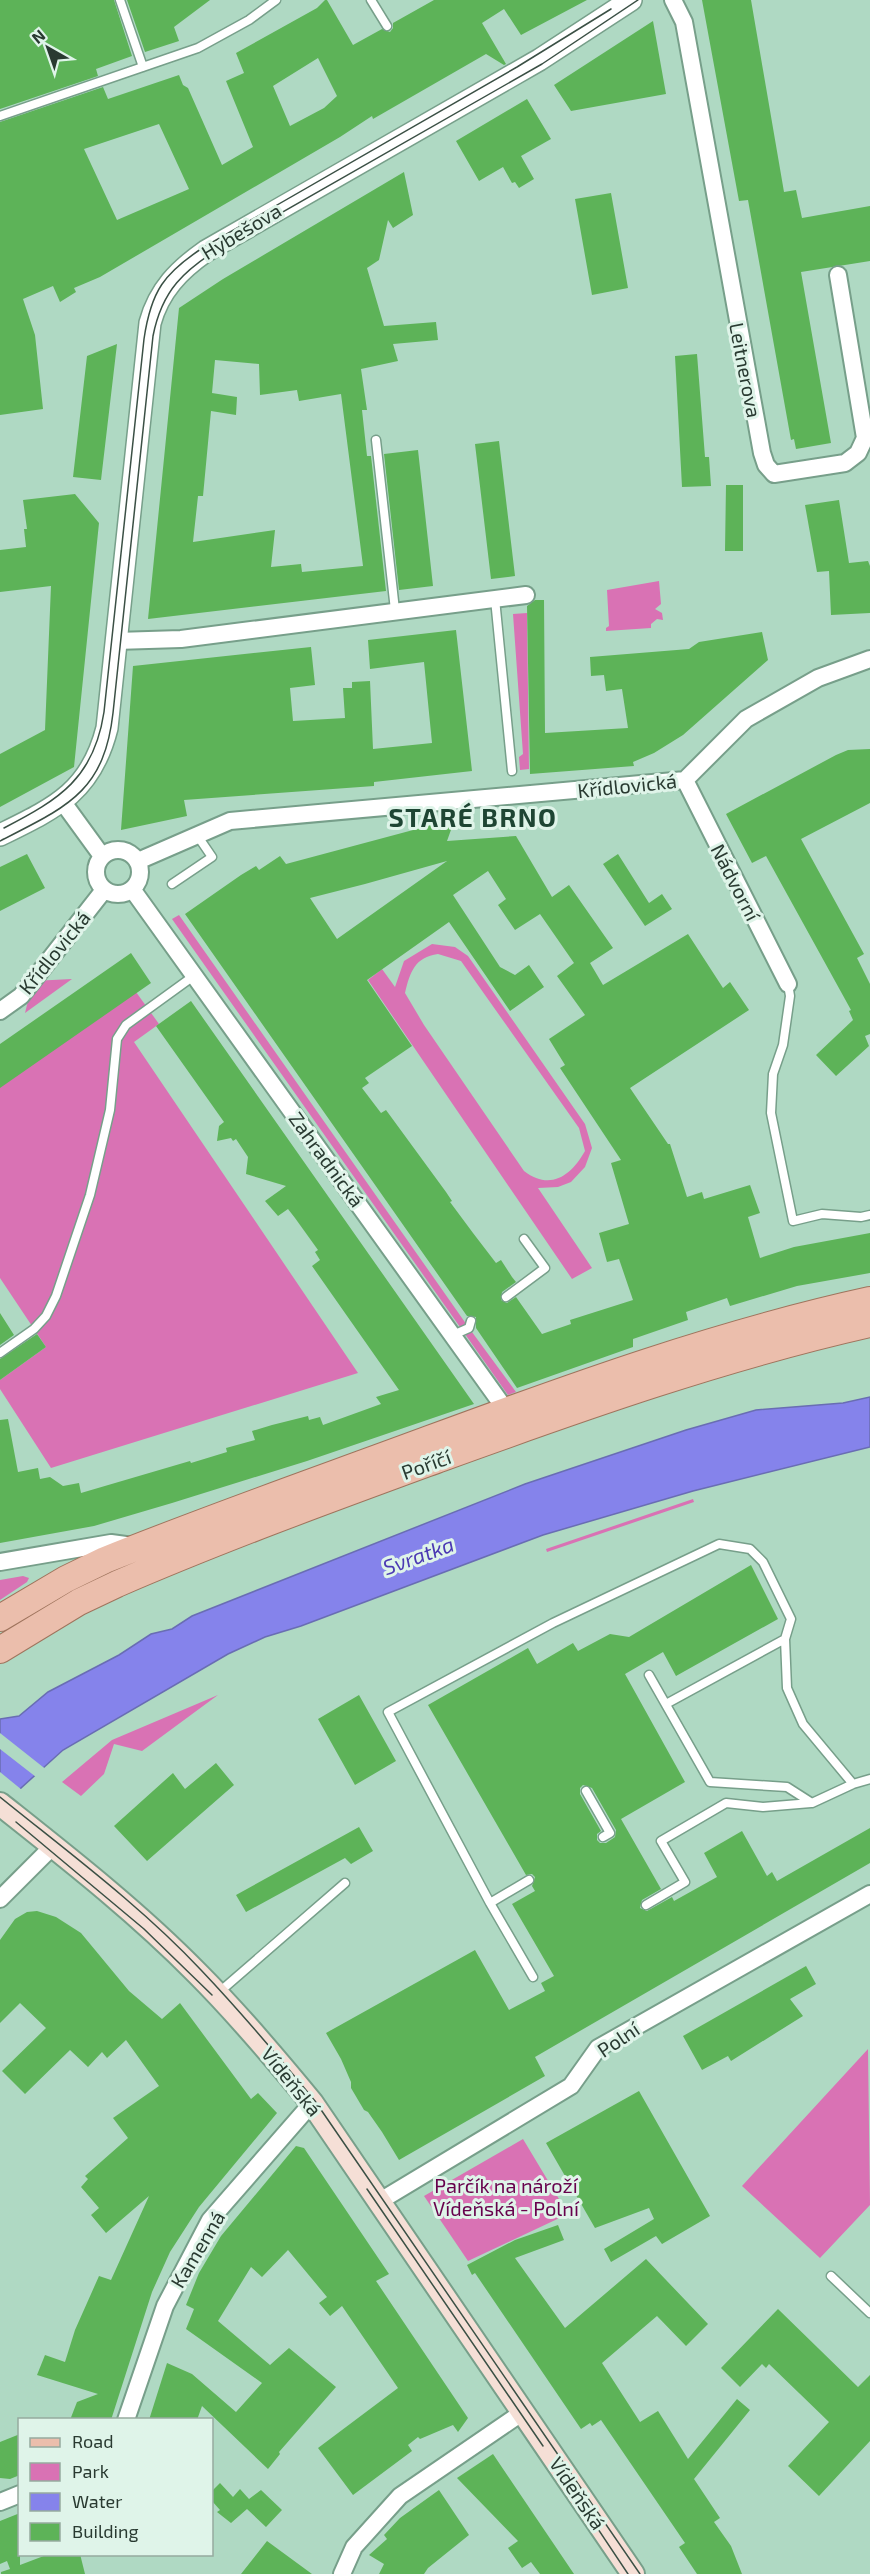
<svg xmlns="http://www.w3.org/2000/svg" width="870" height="2574" font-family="'Exo 2',sans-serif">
<rect width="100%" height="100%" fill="#afd9c3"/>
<path fill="#d972b4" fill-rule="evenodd" d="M659,581L661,604L655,609L662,613L663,620L657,619L651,624V628L606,631V628L609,626L607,590Z
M527,613L529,769L520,770L519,757L523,754L513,614Z
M179,915L469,1328L516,1392L508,1395L172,919Z
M432,944L455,947L468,956L585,1124L592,1148L585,1167L571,1182L558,1187L538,1188L592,1268L572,1279L368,980L382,969L395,987L404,961ZM438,954L461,961L579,1128L585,1151C571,1176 550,1191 524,1171L424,1025L405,993C410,972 415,957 438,954Z
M72,979L25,1013L33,981Z
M136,992L159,1024L134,1042L358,1373L51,1468L0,1389V1380L46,1347L0,1278V1087Z
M693,1499L694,1502L547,1552L546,1549Z
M23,1576L29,1578L27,1582L0,1600V1580Z
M218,1695L142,1751L114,1744L104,1774L81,1796L62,1782L112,1740Z
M868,2049L870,2205L820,2258L742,2186Z
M523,2139L568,2214L468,2261L424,2196Z"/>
<path fill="#8583eb" stroke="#696db3" stroke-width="1.5" d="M870,1397V1447L693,1491L543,1535L301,1626L265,1637L228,1654L63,1750L0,1807V1719L19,1716L48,1692L119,1655L151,1634L172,1629L192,1616L525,1484L686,1430L756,1410L843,1403Z"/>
<path fill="#afd9c3" d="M0,1733L43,1767L46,1769L36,1777L0,1749Z
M0,1772L22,1790L0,1810Z"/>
<path fill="#5db358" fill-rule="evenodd" d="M0,0H114L132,56L96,69L98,76L0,109Z
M127,0H210L174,27L179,41L145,52Z
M325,0H327L353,45L382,29L390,32L393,28V23L434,0H587L521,35L504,9L482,23L506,64L504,65L486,54L373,119L372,116L340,137L100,277L74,288L76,292L60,302L53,286L23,299L35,335L43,409L0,415V122L103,87L108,99L179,75L183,85L188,88L222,165L253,147L226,81L244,73L236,53L317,8ZM318,58L337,96L324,108L290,126L273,86ZM159,124L189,189L117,220L84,149Z
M702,0H751L784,192L796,190L802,218L870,206V261L801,272L831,443L796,449L794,439L791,440L748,200L739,201Z
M653,21L666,94L571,111L554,85Z
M527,99L551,139L521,156L534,179L519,188L515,182L512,183L503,167L479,181L456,141Z
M404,172L413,215L393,228L388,220L379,260L367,268L384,326L436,322L438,340L393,344L398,361L361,369L367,410H362L367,456H371L386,591L148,619L179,308L223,279ZM215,360L259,364L260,395L297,390L299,401L341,394L363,566L302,572L301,564L271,567L275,530L193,542L198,496H203L211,411L236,415L237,397L212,393Z
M611,193L628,288L592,295L575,199Z
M117,344L101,480L73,477L87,356Z
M697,354L705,457H709L711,486L682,487L675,356Z
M499,441L515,576L491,579L475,444Z
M418,450L433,586L399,590L384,454Z
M726,485H743V551H725Z
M75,494L99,523L74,767L0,807V754L45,730L51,586L0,592V550L26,547L24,529H27L23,500Z
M839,500L849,563L868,561L870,566V613L831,615L829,571L817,572L805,505Z
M535,600H544L545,733L628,728L622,689L606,691L604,675L591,676L590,657L689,649L699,642L762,632L768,660L683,735L654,753L633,762L634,766L530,774L527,606Z
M456,630L472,771L374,782V786L184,800L187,816L121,830L133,666L311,647L315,685L290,688L293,721L345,718L343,688H352V682L370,681L373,749L432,743L424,662L370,669L368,640Z
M870,749V803L801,839L864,954L857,958L870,984V1034L865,1036L869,1046L836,1076L816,1055L853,1020L849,1011L851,1010L766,856L752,863L726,814L836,755L848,750Z
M443,822L452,827L447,841L516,836L552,897L569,885L613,948L590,963L603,985L688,934L723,988L730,982L749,1010L630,1088L668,1144H670L687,1197L702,1192L704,1199L750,1185L760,1213L748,1217L760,1258L794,1247L870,1233V1273L797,1286L730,1306L727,1298L686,1312L688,1320L633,1339V1347L517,1388L476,1328V1317L467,1316L185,914L241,875L256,866L259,870L280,856L286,864ZM447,861L337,939L310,898L365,884ZM488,871L506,899L498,905L515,930L540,914L574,963L557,976L585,1015L549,1039L565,1065L560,1068L621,1160L611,1163L629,1224L599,1233L607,1262L619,1259L633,1300L570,1320L571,1324L542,1334L516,1297L507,1303L501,1300L502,1292L516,1282L512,1277L501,1260L496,1263L473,1233L450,1202L452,1201L446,1192L386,1110L381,1113L362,1088L369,1083L365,1078L412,1046L367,980L449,922L510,1011L544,987L529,965L515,975L500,967L453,895Z
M27,854L45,888L0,911V867Z
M618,854L649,903L662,894L672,909L645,926L603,864Z
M131,953L151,983L0,1088V1044Z
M191,1001L474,1404L307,1461L172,1503L94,1526L0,1543V1420L8,1419L18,1472L38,1468L40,1479L50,1477L63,1486L79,1483L81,1493L190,1461L191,1463L227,1452L226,1448L255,1440L252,1431L272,1425L308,1416L309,1420L320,1417L323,1425L381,1404L376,1397L399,1390L312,1266L320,1260L315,1252L318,1250L295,1218L288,1209L278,1216L265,1201L286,1186L246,1174L248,1157L236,1139L233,1141L231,1138L217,1141L219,1126L224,1122L156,1026Z
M0,1313L14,1335L0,1345Z
M37,1334L46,1347L0,1380V1359Z
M751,1565L778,1619L676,1676L663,1652L625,1674L685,1782L621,1819L661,1889L642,1900L640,1908L647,1911L672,1897L674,1901L717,1877L704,1853L742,1831L767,1876L772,1872L777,1881L870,1828V1863L535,2057L545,2076L399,2160L382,2132L368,2112L364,2110L351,2088V2082L341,2059L326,2033L475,1950L509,2010L545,1991L541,1983L554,1976L512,1904L535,1891L532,1886L535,1877L532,1874L526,1875L428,1705L528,1648L537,1664L573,1643L578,1651L610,1634L629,1637ZM583,1785L592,1788L616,1830L615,1837L606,1843H600L597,1840V1834L601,1831L580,1794V1788Z
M359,1695L396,1761L355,1785L318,1719Z
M216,1763L234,1785L147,1861L114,1826L173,1773L185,1789Z
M359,1827L373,1851L351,1864L345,1858L246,1912L236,1895Z
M37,1911L56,1917L81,1933L129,1991L162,2019L180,2003L251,2099L258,2093L277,2113L199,2207L170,2252L152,2292L111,2420H70L77,2402L98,2394L37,2375L45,2355L65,2362L75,2330L99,2276L111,2280L149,2196L106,2233L91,2215L99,2208L81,2187L88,2179L85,2176L128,2138L113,2118L159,2086L126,2040L107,2058L102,2052L88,2067L70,2050L25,2094L2,2071L46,2028L20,2003L0,2023V1940L15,1919L27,1912Z
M806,1966L816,1984L790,1999L803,2016L731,2061L728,2056L702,2070L683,2036Z
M639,2091L710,2216L662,2244L656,2236L611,2262L604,2249L654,2219L649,2208L595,2228L546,2143Z
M296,2146L304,2148L389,2274L376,2281L468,2418L458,2432L453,2425L420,2439L418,2437L408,2445L412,2451L353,2495L318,2448L398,2388L342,2306L330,2316L319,2303L327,2297L288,2250L262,2277L251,2267L218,2321L270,2365L289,2348L336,2387L279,2452L280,2454L268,2469L202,2406L197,2420H149L167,2363L192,2374L236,2412L262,2383L186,2329L194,2309L186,2305L199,2273L221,2236Z
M558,2225L564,2240L515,2258L565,2328L646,2259L708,2324L686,2346L657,2316L602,2363L640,2422L658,2411L688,2459L737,2399L750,2410L694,2479L720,2518L714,2522L731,2546L742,2574H697L679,2547L685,2543L601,2420L592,2426L590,2423L581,2429L475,2273L472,2275L467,2265L515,2240Z
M778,2309L858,2387L870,2375V2441L819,2496L788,2466L829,2422L769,2364L766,2368L762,2364L740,2387L721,2368Z
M20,2434V2475L10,2479L0,2478V2442Z
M493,2454L574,2574H540L531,2562L522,2568L508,2548L518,2541L457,2478Z
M220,2483L233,2497L240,2489L249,2499L261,2490L282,2510L266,2527L247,2509L231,2523L217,2512L220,2510L212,2501V2491Z
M439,2490L469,2535L428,2568L424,2574H379L384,2564L369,2555L387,2539L384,2535L400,2518Z
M20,2513V2565L49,2554H80L85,2574H1V2572L10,2569L7,2561L0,2564V2521Z
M267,2541L312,2574H241Z"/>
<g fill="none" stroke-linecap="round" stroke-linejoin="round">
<g stroke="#779f8a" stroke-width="11">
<path id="service" d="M120,0L143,67
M371,0L387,26
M0,116L198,48L249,20L276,0
M376,440L395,610
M495,599L512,771
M172,884L212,857L197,835
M788,984L790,996L783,1045L773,1074L771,1113L793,1221L822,1214L861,1217L870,1215
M506,1297L545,1268L524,1239
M453,1335L469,1328L471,1321
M0,1353L34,1329L46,1316L56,1296L90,1195L110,1110L117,1039L126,1025L195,975
M649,1675L710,1782L787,1787L812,1803L853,1784L870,1779
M666,1704L785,1639L787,1688L803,1724L853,1784
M586,1791L610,1833L603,1837
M490,1903L529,1880
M646,1905L685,1882L661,1841L726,1803L763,1807L811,1803
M533,1977L490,1903L388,1712L553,1623L719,1544L750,1549L763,1562L791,1619L785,1639
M217,1994L345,1883
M831,2276L870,2313"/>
</g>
<g stroke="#779f8a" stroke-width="20">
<path id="minor" d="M673,0L684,22L762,453L766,465L774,474L845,463L858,453L865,438L838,275
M116,641L181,639L526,595
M685,780L788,984
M62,801L102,856
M96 872a22 22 0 1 1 44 0a22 22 0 1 1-44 0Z
M138,861L230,821L685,780L746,719L818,678L870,659
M132,889L511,1417
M0,1011L21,996L104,890
M0,1562L111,1543L133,1546
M0,1899L53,1846
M380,2201L571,2086L598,2048L870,1894
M126,2420L165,2306L210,2220L312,2103
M0,2502L20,2494
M342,2574L354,2547L400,2496L523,2412"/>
</g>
<g stroke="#779f8a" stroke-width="24">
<path id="tertiary" d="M0,835C55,808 91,792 107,728L150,323C159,290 179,270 206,251L539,60L631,0"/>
</g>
<g stroke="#779f8a" stroke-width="26">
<path id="secondary" d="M0,1804C68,1858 136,1911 197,1973C238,2014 275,2058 312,2103L633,2574"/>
</g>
<g stroke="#9f745d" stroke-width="28">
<path id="primary" d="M0,1618L66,1579L105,1560C212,1517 321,1479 429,1439C573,1386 719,1333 870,1300
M0,1650L79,1602L117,1584C223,1538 333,1498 442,1458C583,1407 724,1357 870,1324"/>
</g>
<use href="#service" stroke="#fff" stroke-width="8"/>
<use href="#minor" stroke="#fff" stroke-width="16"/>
<use href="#tertiary" stroke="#fff" stroke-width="21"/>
<use href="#secondary" stroke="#f5dfd6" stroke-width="22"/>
<use href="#primary" stroke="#ebbeac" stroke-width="26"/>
<path stroke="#3b5045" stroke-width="1.5" d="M4,828C60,799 94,778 104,712L144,339C151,291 164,273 204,247L517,67L611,9
M0,841C66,807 104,793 113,713L153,336C162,290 184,270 223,246L542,64L638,0
M0,1797C68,1852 141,1906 201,1970C241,2012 278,2056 315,2101L640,2574
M16,1822L144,1929L212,1995
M367,2189L543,2446
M568,2484L628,2574"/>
</g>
<g text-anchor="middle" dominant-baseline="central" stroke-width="6" stroke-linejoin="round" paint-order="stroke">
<g font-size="20" fill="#293a31" stroke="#dff4e9">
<text transform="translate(241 231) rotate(-31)">Hybešova</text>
<text transform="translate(746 370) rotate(79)">Leitnerova</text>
<text transform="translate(627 785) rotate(-6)">Křídlovická</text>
<text transform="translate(736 882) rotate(63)">Nádvorní</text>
<text transform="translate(54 952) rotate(-51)">Křídlovická</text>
<text transform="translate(327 1159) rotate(54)">Zahradnická</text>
<text transform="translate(426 1464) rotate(-20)">Poříčí</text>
<text transform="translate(618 2039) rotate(-34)">Polní</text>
<text transform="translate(292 2081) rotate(51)">Vídeňská</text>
<text transform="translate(197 2249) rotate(-59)">Kamenná</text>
<text transform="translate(578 2493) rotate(56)">Vídeňská</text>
</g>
<g font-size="20" fill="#67024d" stroke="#dff4e9">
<text x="506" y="2185">Parčík na nároží<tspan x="506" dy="23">Vídeňská - Polní</tspan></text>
</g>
<g font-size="21" font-style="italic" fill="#4b39b3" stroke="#dff4e9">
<text transform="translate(418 1555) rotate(-20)">Svratka</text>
</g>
<g font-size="26" font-weight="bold" letter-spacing="1.5" fill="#1e4533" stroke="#dff4e9">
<text x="473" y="816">STARÉ BRNO</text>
</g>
</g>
<rect x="18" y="2418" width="195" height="138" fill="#dff4e9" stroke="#96aa9f" stroke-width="1.5"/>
<rect x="30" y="2438" width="30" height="9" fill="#ebbeac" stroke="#96aa9f" stroke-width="1.5"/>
<text x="72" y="2448" font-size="18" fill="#293a31">Road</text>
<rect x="30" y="2463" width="30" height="18" fill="#d972b4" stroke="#96aa9f" stroke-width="1.5"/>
<text x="72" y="2478" font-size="18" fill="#293a31">Park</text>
<rect x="30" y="2493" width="30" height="18" fill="#8583eb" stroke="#96aa9f" stroke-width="1.5"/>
<text x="72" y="2508" font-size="18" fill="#293a31">Water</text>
<rect x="30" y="2523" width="30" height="18" fill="#5db358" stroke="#96aa9f" stroke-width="1.5"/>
<text x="72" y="2538" font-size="18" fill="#293a31">Building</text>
<g transform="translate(48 48) rotate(320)" stroke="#dff4e9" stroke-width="4.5" paint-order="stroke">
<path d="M0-4.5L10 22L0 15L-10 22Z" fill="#293a31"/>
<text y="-9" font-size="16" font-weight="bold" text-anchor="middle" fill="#293a31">N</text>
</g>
</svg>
